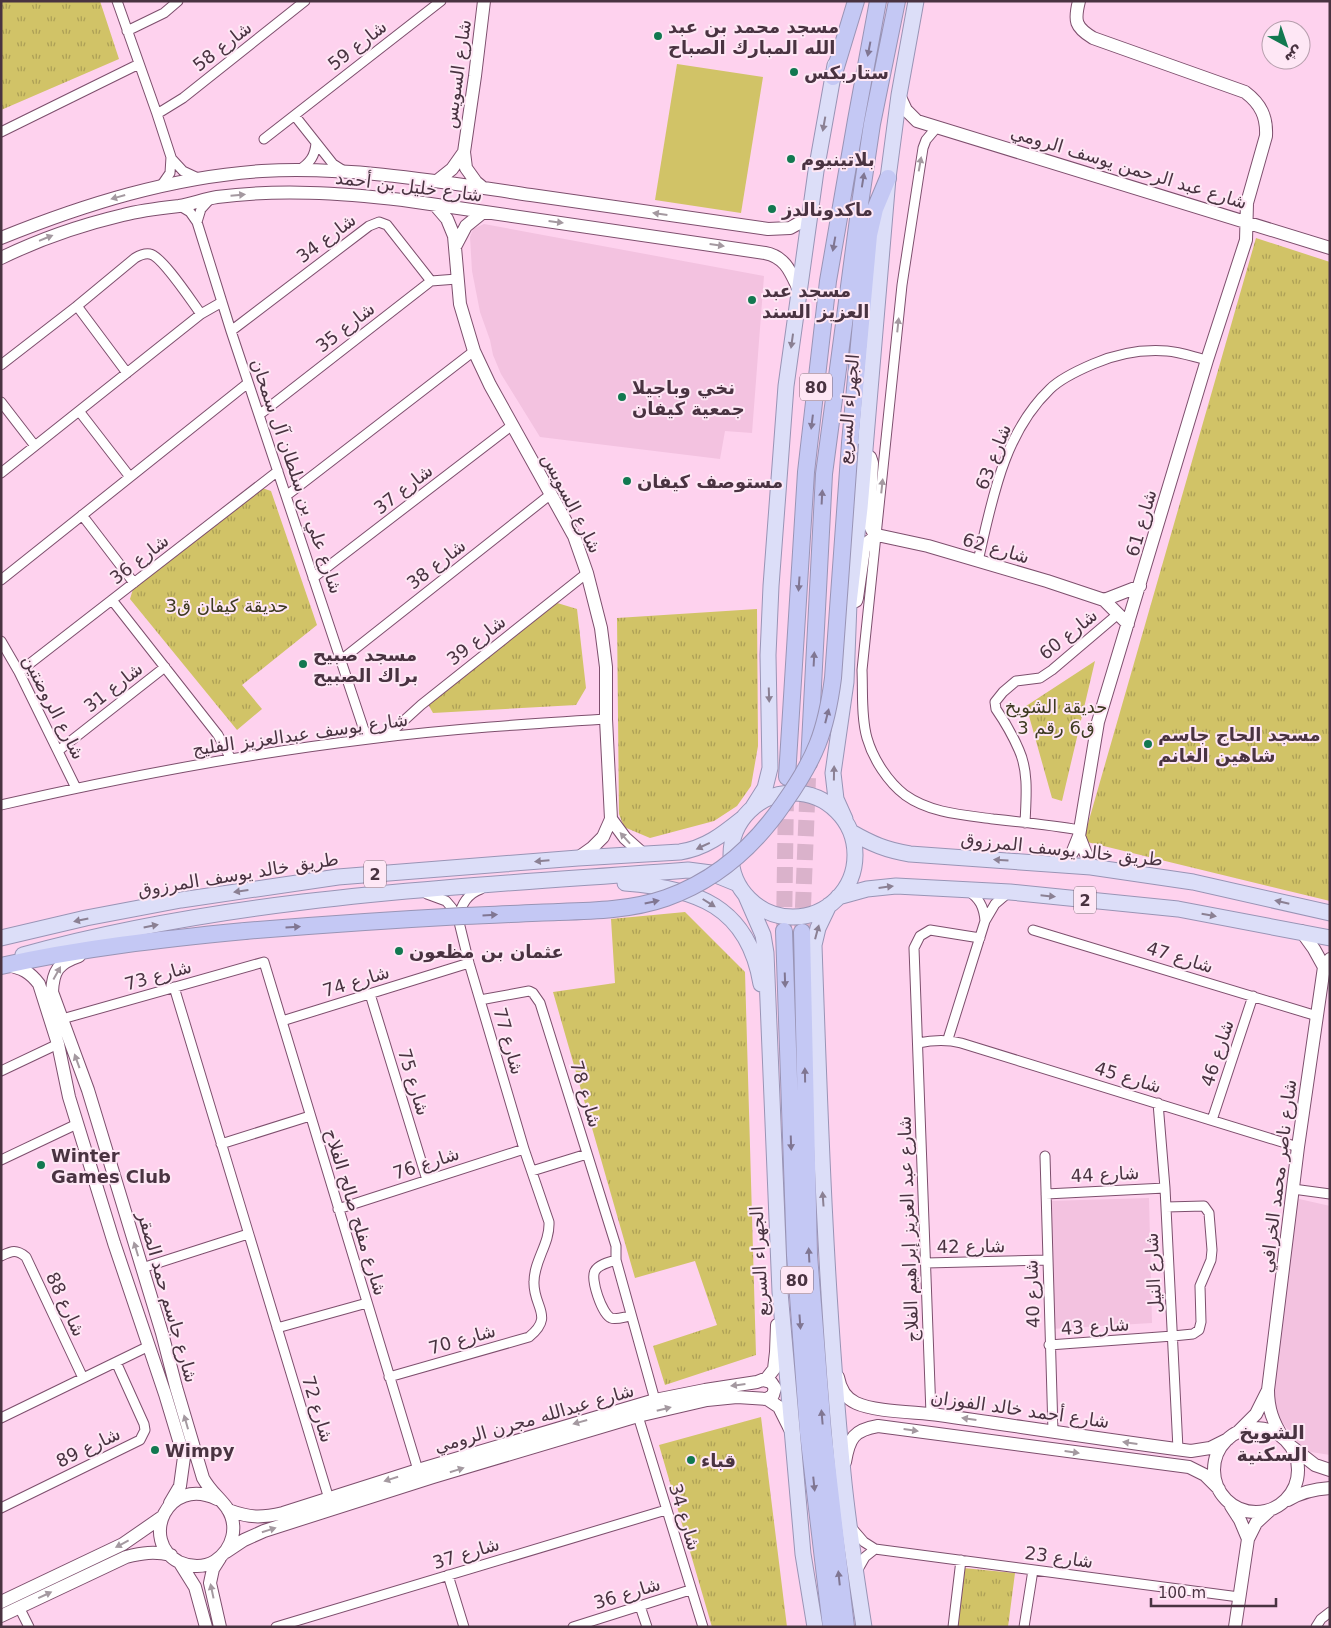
<svg xmlns="http://www.w3.org/2000/svg" width="1331" height="1628" font-family="'DejaVu Sans','Noto Sans Arabic',sans-serif">
<defs>
<pattern id="grass-tufts" width="24" height="20" patternUnits="userSpaceOnUse" patternTransform="scale(1.25)"><rect width="24" height="20" fill="#d1c367"/><path d="M3 7l-1-3M5 7V3M7 7l1-3M15 17l-1-3M17 17v-4M19 17l1-3" fill="none" stroke="#ac9f56"/></pattern>
</defs>
<rect width="100%" height="100%" fill="#fed2ee"/>
<path fill="#f3c2e0" d="M484,224L764,276L752,433L725,431L720,459L540,437L501,374L493,355L490,340L480,312L472,271L470,237L473,229Z
M1149,1198L1152,1323L1051,1329L1048,1201Z
M1295,1198L1330,1206V1455L1311,1452L1300,1445L1278,1417L1270,1403Z"/>
<path fill="url(#grass-tufts)" d="M1,1H100L119,59L1,110Z
M1256,238L1330,262V901L1083,841Z
M262,488L271,491L317,625L242,685L262,709L237,730L130,599L133,589Z
M554,602L577,609L586,688L576,705L433,713L428,704Z
M757,609L758,746L751,786L737,806L714,821L650,838L624,827L619,814L617,618Z
M1095,661L1062,801L1052,798L1029,716L1023,708Z
M685,912L745,972L756,1355L665,1385L653,1346L717,1325L695,1261L635,1278L553,992L615,983L611,919Z
M761,1417L787,1627H712L659,1445Z
M963,1568L1015,1573L1008,1627H957Z"/>
<path fill="#d1c367" d="M677,64L763,77L741,213L655,200Z"/>
<g fill="none" stroke-linecap="round" stroke-linejoin="round">
<path stroke="#dab2cb" stroke-width="16" stroke-dasharray="16 8" stroke-linecap="butt" d="M784,931L786,794
M802,932L808,778"/>
<g stroke="#7d4f6d" stroke-width="11">
<path id="street" d="M117,1L157,114L171,157L170,173L161,186
M127,31L164,13L178,1
M157,114L183,98L305,1
M295,116L333,164L344,171
M937,127L926,140L923,148L902,285L862,670C863,692 861,717 867,738C873,759 888,782 905,795C930,813 963,815 993,819C1022,822 1051,825 1080,830
M1,132L139,64
M264,139L441,1
M171,158L183,171L198,178
M299,170C310,163 315,156 316,143
M180,206L190,212L197,222L231,331L367,739
M197,222L201,209L210,199
M77,306L127,373
M231,331L369,226L379,222L387,225L431,281
M1,365L77,306L135,258C140,255 145,253 150,254C162,256 192,302 201,314
M1,402L35,446
M79,411L130,477
M259,415L431,281L457,279
M1,473L201,314L222,302
M286,496L474,351
M82,515L134,583
M978,561C992,501 1003,434 1050,389C1061,378 1079,370 1093,364C1116,354 1141,349 1167,351C1180,352 1194,357 1207,360
M313,578L511,426
M1,580L248,383
M112,600L218,735L231,759
M1,641L19,672L76,788
M341,660L551,494
M19,672L278,471
M387,736L421,705L587,573
M58,751L165,667
M1,805C123,777 245,754 369,739C448,729 527,724 606,719
M1025,823C1026,799 1029,772 1019,750C1013,736 1005,722 996,709L995,702L1003,692L1016,681L1040,678L1052,670L1118,614
M968,891C980,898 984,908 985,921
M458,918C462,904 467,894 481,889
M1033,930L1317,1016
M174,987L329,1499
M370,994L427,1180
M480,1000L529,991L533,993L540,1003L616,1246V1260L655,1400
M62,1019L264,962L418,1470
M282,1021L469,963
M948,1039L985,921L995,904L1009,892
M918,1043C933,1040 946,1039 961,1043L1298,1147
M1,1071L58,1044
M1158,1103L1165,1188L1178,1449
M1212,1120L1253,996
M221,1144L310,1116
M1045,1156L1053,1431
M1,1160L77,1124
M532,1171L587,1154
M1293,1189L1330,1194
M1046,1194L1165,1188
M338,1209L524,1149
M1,1256C12,1251 16,1249 26,1257L83,1378
M616,1260C609,1262 598,1265 595,1271C590,1279 602,1314 611,1318C616,1320 624,1317 630,1316
M926,1263L1047,1260
M142,1268L248,1234
M277,1328L367,1303
M1049,1345L1173,1336L1193,1334L1199,1330L1201,1322L1200,1286L1211,1260L1212,1250L1209,1213L1204,1206L1166,1207
M389,1377L529,1337C555,1316 533,1307 534,1282C534,1260 550,1244 549,1222L524,1149L469,963L458,918L452,908L446,901L427,894
M931,1414L914,948L920,936L930,930L980,938
M638,1416L703,1627
M1,1418L149,1346
M1,1508L140,1440L145,1430L144,1424L116,1362
M851,1527L864,1542L875,1549L1239,1597
M857,1571L865,1557L875,1549
M448,1575L464,1627
M640,1606L647,1627
M19,1607L29,1627
M276,1627L666,1510
M573,1627L690,1590
M953,1627L961,1560
M1024,1627L1033,1570
M1316,1627L1321,1619L1330,1612"/>
</g>
<g stroke="#7d4f6d" stroke-width="14">
<path id="secondary" d="M899,95L906,110L917,121L1330,248
M437,181L452,169L464,152
M482,187L476,182L466,168L464,152L475,76L484,1
M435,205L447,219L454,236L460,304L474,351L490,385L574,536L587,573L601,628L606,667V719L611,819L603,837L592,848L578,858
M1,238C85,204 172,177 262,171C352,166 443,182 531,195C610,207 689,218 768,229L790,228L810,217
M456,245L466,226L482,213
M1,258C40,239 81,225 123,215C142,210 161,208 179,206C192,204 204,199 217,197C279,189 340,193 403,200L765,253C786,257 791,273 799,290
M864,454L870,457L872,463L869,523L872,530L877,535L928,546L1047,581L1104,600L1128,624
M1104,600L1140,586
M849,603L856,601L857,598L864,549L867,543L877,535
M611,819L625,838L643,854
M1079,836L1091,867
M1064,865L1073,851L1079,836L1098,722L1207,360L1246,240L1247,203L1266,136C1267,117 1261,104 1245,92L1093,38C1075,27 1074,21 1079,1
M1301,931L1314,949L1324,967
M79,956C58,963 53,971 52,992L88,1090L162,1333L176,1387L203,1478C210,1491 219,1497 227,1508C239,1526 233,1549 215,1561C204,1568 190,1567 179,1562C139,1541 167,1475 217,1499
M7,965C22,968 30,972 39,984L58,1044L69,1097L114,1243L165,1394L184,1457L180,1486L170,1503
M838,1377C840,1388 845,1398 856,1403C875,1412 917,1412 939,1415C1023,1427 1107,1440 1191,1451L1210,1448L1228,1439
M763,1380L771,1382L775,1388L773,1395L767,1399
M1214 1470a42 42 0 1 1 84 0a42 42 0 1 1-84 0Z
M1238,1432L1256,1414L1267,1392
M1283,1438C1273,1422 1268,1409 1268,1390L1298,1147L1324,967L1330,959
M1292,1447L1315,1465L1330,1470
M845,1462C849,1438 854,1430 878,1426L1189,1467L1205,1475L1219,1489
M1288,1500C1301,1492 1314,1489 1330,1488
M1231,1506L1240,1520L1248,1539
M228,1510C250,1518 261,1518 283,1513L418,1470L655,1400L705,1390L757,1382L767,1378L774,1369L776,1352L777,1325
M226,1552L244,1540L264,1531L433,1477L638,1416L707,1400L737,1397L767,1399L779,1407L790,1429
M180,1563L195,1587L206,1627
M1,1602L123,1544L162,1517
M1,1616L126,1557C142,1553 154,1551 171,1555
M220,1627L210,1583L213,1569L220,1558
M1235,1627L1248,1539L1256,1523L1269,1511"/>
</g>
<g stroke="#9994b5" stroke-width="17">
<path id="primary" d="M731 855a62 62 0 1 1 124 0a62 62 0 1 1-124 0Z
M753,807L765,788L770,768L768,655L771,586L786,386L816,171L835,65
M845,819L836,799L833,773L846,682L849,603L860,508L888,178L899,95L916,1
M851,832C872,844 886,850 910,854L1091,867L1193,882L1330,913
M625,883C696,888 748,906 761,984
M746,896L763,935L766,953L780,1292L803,1554L815,1627
M838,897L867,889L896,886L1010,892L1178,909L1330,938
M829,905L818,928L814,945C820,1122 826,1298 843,1473C848,1525 856,1576 864,1627
M1,938L86,918L181,900L338,877L578,858L680,852C706,848 723,834 743,818
M23,955C239,895 466,887 688,870L711,873L738,884"/>
</g>
<g stroke="#9994b5" stroke-width="18">
<path id="highway" d="M833,77L856,1
M850,443L869,235L875,209L888,178
M809,763L824,474L860,204L872,124L897,1
M787,777L806,472L828,281L856,120L878,1
M784,931L795,1255L808,1432L831,1627
M802,932L809,1255L823,1430L846,1627
M1,966C81,948 163,939 245,931"/>
</g>
<use href="#street" stroke="#fff" stroke-width="9"/>
<use href="#secondary" stroke="#fff" stroke-width="12"/>
<use href="#primary" stroke="#dcdef8" stroke-width="15"/>
<use href="#highway" stroke="#c4c8f4" stroke-width="16"/>
<g stroke="#9994b5" stroke-width="18" stroke-linecap="butt">
<path id="highway-bridge" d="M245,931C317,925 390,920 463,916C495,915 526,913 558,912C593,911 632,910 666,898C717,880 754,847 784,803C815,759 826,732 833,678L850,443"/>
</g>
<use href="#highway-bridge" stroke="#c4c8f4" stroke-width="16"/>
</g>
<defs><path id="oneway-solid" d="M-6-.8H1V-3.2L6.5 0L1 3.2V.8H-6Z" transform="scale(1.25)"/></defs>
<g fill="#807692">
<use href="#oneway-solid" transform="translate(869 49) rotate(101)"/>
<use href="#oneway-solid" transform="translate(863 180) rotate(-81)"/>
<use href="#oneway-solid" transform="translate(834 244) rotate(100)"/>
<use href="#oneway-solid" transform="translate(812 422) rotate(97)"/>
<use href="#oneway-solid" transform="translate(822 497) rotate(-87)"/>
<use href="#oneway-solid" transform="translate(799 584) rotate(94)"/>
<use href="#oneway-solid" transform="translate(814 659) rotate(-87)"/>
<use href="#oneway-solid" transform="translate(827 716) rotate(-76)"/>
<use href="#oneway-solid" transform="translate(652 902) rotate(-12)"/>
<use href="#oneway-solid" transform="translate(490 915) rotate(-3)"/>
<use href="#oneway-solid" transform="translate(293 927) rotate(-4)"/>
<use href="#oneway-solid" transform="translate(785 980) rotate(88)"/>
<use href="#oneway-solid" transform="translate(805 1075) rotate(-91)"/>
<use href="#oneway-solid" transform="translate(791 1143) rotate(88)"/>
<use href="#oneway-solid" transform="translate(809 1255) rotate(-93)"/>
<use href="#oneway-solid" transform="translate(800 1322) rotate(86)"/>
<use href="#oneway-solid" transform="translate(822 1417) rotate(-95)"/>
<use href="#oneway-solid" transform="translate(814 1484) rotate(84)"/>
<use href="#oneway-solid" transform="translate(839 1578) rotate(-96)"/>
</g>
<g fill="#8b8093">
<use href="#oneway-solid" transform="translate(824 124) rotate(100)"/>
<use href="#oneway-solid" transform="translate(792 341) rotate(98)"/>
<use href="#oneway-solid" transform="translate(769 695) rotate(88)"/>
<use href="#oneway-solid" transform="translate(834 773) rotate(-89)"/>
<use href="#oneway-solid" transform="translate(703 846) rotate(155)"/>
<use href="#oneway-solid" transform="translate(1001 860) rotate(-176)"/>
<use href="#oneway-solid" transform="translate(542 861) rotate(175)"/>
<use href="#oneway-solid" transform="translate(886 887) rotate(-7)"/>
<use href="#oneway-solid" transform="translate(241 891) rotate(172)"/>
<use href="#oneway-solid" transform="translate(1048 896) rotate(6)"/>
<use href="#oneway-solid" transform="translate(1282 902) rotate(-167)"/>
<use href="#oneway-solid" transform="translate(709 903) rotate(32)"/>
<use href="#oneway-solid" transform="translate(1209 915) rotate(10)"/>
<use href="#oneway-solid" transform="translate(81 920) rotate(168)"/>
<use href="#oneway-solid" transform="translate(151 926) rotate(-11)"/>
<use href="#oneway-solid" transform="translate(817 932) rotate(-75)"/>
<use href="#oneway-solid" transform="translate(823 1199) rotate(-94)"/>
</g>
<g fill="#a499a0">
<use href="#oneway-solid" transform="translate(920 164) rotate(-80)"/>
<use href="#oneway-solid" transform="translate(238 195) rotate(-5)"/>
<use href="#oneway-solid" transform="translate(118 197) rotate(164)"/>
<use href="#oneway-solid" transform="translate(660 214) rotate(-172)"/>
<use href="#oneway-solid" transform="translate(556 222) rotate(7)"/>
<use href="#oneway-solid" transform="translate(46 238) rotate(-22)"/>
<use href="#oneway-solid" transform="translate(717 245) rotate(8)"/>
<use href="#oneway-solid" transform="translate(898 325) rotate(-84)"/>
<use href="#oneway-solid" transform="translate(882 486) rotate(-84)"/>
<use href="#oneway-solid" transform="translate(625 838) rotate(-132)"/>
<use href="#oneway-solid" transform="translate(57 973) rotate(-61)"/>
<use href="#oneway-solid" transform="translate(77 1061) rotate(-110)"/>
<use href="#oneway-solid" transform="translate(136 1249) rotate(-107)"/>
<use href="#oneway-solid" transform="translate(738 1385) rotate(173)"/>
<use href="#oneway-solid" transform="translate(664 1409) rotate(-14)"/>
<use href="#oneway-solid" transform="translate(969 1419) rotate(-172)"/>
<use href="#oneway-solid" transform="translate(186 1422) rotate(-106)"/>
<use href="#oneway-solid" transform="translate(580 1422) rotate(164)"/>
<use href="#oneway-solid" transform="translate(911 1430) rotate(8)"/>
<use href="#oneway-solid" transform="translate(1130 1443) rotate(-172)"/>
<use href="#oneway-solid" transform="translate(1072 1452) rotate(8)"/>
<use href="#oneway-solid" transform="translate(457 1470) rotate(-17)"/>
<use href="#oneway-solid" transform="translate(391 1479) rotate(162)"/>
<use href="#oneway-solid" transform="translate(269 1530) rotate(-18)"/>
<use href="#oneway-solid" transform="translate(122 1544) rotate(152)"/>
<use href="#oneway-solid" transform="translate(212 1591) rotate(-102)"/>
<use href="#oneway-solid" transform="translate(45 1595) rotate(-25)"/>
</g>
<g fill="#127850" stroke="#fee7f5" stroke-width="2">
<circle cx="658" cy="36" r="5"/>
<circle cx="794" cy="72" r="5"/>
<circle cx="791" cy="159" r="5"/>
<circle cx="772" cy="209" r="5"/>
<circle cx="752" cy="300" r="5"/>
<circle cx="622" cy="397" r="5"/>
<circle cx="627" cy="481" r="5"/>
<circle cx="303" cy="664" r="5"/>
<circle cx="1148" cy="744" r="5"/>
<circle cx="399" cy="951" r="5"/>
<circle cx="41" cy="1165" r="5"/>
<circle cx="155" cy="1450" r="5"/>
<circle cx="691" cy="1460" r="5"/>
</g>
<g text-anchor="middle" dominant-baseline="central" stroke-width="4" stroke-linejoin="round" paint-order="stroke">
<g fill="#fee7f5" stroke="#7f6977" stroke-width="1">
<rect x="800" y="373.5" width="32" height="27" rx="4"/>
<rect x="364" y="860.5" width="22" height="27" rx="4"/>
<rect x="1074" y="886.5" width="22" height="27" rx="4"/>
<rect x="781" y="1266.5" width="32" height="27" rx="4"/>
</g>
<g font-size="16" font-weight="bold" fill="#493341">
<text x="816" y="387">80</text>
<text x="375" y="874">2</text>
<text x="1085" y="900">2</text>
<text x="797" y="1280">80</text>
</g>
<g font-size="18" font-weight="bold" fill="#493341" stroke="#fee7f5" text-anchor="start">
<text x="668" y="26">مسجد محمد بن عبد<tspan x="668" dy="21">الله المبارك الصباح</tspan></text>
<text x="804" y="72">ستاربكس</text>
<text x="801" y="159">بلاتينيوم</text>
<text x="782" y="209">ماكدونالدز</text>
<text x="762" y="290">مسجد عبد<tspan x="762" dy="21">العزيز السند</tspan></text>
<text x="632" y="387">نخي وباجيلا<tspan x="632" dy="21">جمعية كيفان</tspan></text>
<text x="637" y="481">مستوصف كيفان</text>
<text x="313" y="654">مسجد صبيح<tspan x="313" dy="21">براك الصبيح</tspan></text>
<text x="1158" y="734">مسجد الحاج جاسم<tspan x="1158" dy="21">شاهين الغانم</tspan></text>
<text x="409" y="951">عثمان بن مظعون</text>
<text x="51" y="1155">Winter<tspan x="51" dy="21">Games Club</tspan></text>
<text x="165" y="1450">Wimpy</text>
<text x="701" y="1460">قباء</text>
</g>
<g font-size="18" fill="#493341" stroke="#fee7f5">
<text transform="translate(357 45) rotate(-38)">شارع 59</text>
<text transform="translate(222 46) rotate(-38)">شارع 58</text>
<text transform="translate(457 74) rotate(-82)">شارع السويس</text>
<text transform="translate(1129 167) rotate(17)">شارع عبد الرحمن يوسف الرومي</text>
<text transform="translate(409 186) rotate(7)">شارع خليل بن أحمد</text>
<text transform="translate(326 238) rotate(-37)">شارع 34</text>
<text transform="translate(345 327) rotate(-38)">شارع 35</text>
<text transform="translate(848 409) rotate(-85)">الجهراء السريع</text>
<text transform="translate(993 457) rotate(-69)">شارع 63</text>
<text transform="translate(297 476) rotate(71)">شارع علي بن سلطان آل سمحان</text>
<text transform="translate(403 489) rotate(-38)">شارع 37</text>
<text transform="translate(572 503) rotate(63)">شارع السويس</text>
<text transform="translate(1141 523) rotate(-74)">شارع 61</text>
<text transform="translate(996 548) rotate(16)">شارع 62</text>
<text transform="translate(139 559) rotate(-38)">شارع 36</text>
<text transform="translate(436 564) rotate(-38)">شارع 38</text>
<text transform="translate(1068 634) rotate(-39)">شارع 60</text>
<text transform="translate(476 640) rotate(-38)">39 شارع</text>
<text transform="translate(113 687) rotate(-38)">شارع 31</text>
<text transform="translate(54 707) rotate(63)">شارع الروضتين</text>
<text transform="translate(300 734) rotate(-8)">شارع يوسف عبدالعزيز الفليج</text>
<text transform="translate(1062 849) rotate(6)">طريق خالد يوسف المرزوق</text>
<text transform="translate(238 874) rotate(-9)">طريق خالد يوسف المرزوق</text>
<text transform="translate(1180 957) rotate(17)">شارع 47</text>
<text transform="translate(158 975) rotate(-16)">شارع 73</text>
<text transform="translate(356 981) rotate(-17)">شارع 74</text>
<text transform="translate(509 1041) rotate(74)">شارع 77</text>
<text transform="translate(1217 1053) rotate(-72)">شارع 46</text>
<text transform="translate(1128 1077) rotate(17)">شارع 45</text>
<text transform="translate(414 1082) rotate(73)">شارع 75</text>
<text transform="translate(586 1094) rotate(73)">شارع 78</text>
<text transform="translate(426 1163) rotate(-18)">شارع 76</text>
<text transform="translate(1105 1174) rotate(-3)">شارع 44</text>
<text transform="translate(1278 1176) rotate(-83)">شارع ناصر محمد الخرافي</text>
<text transform="translate(356 1212) rotate(73)">شارع مفلح صالح الفلاح</text>
<text transform="translate(908 1229) rotate(-92)">شارع عبد العزيز إبراهيم الفلاج</text>
<text transform="translate(971 1246) rotate(-1)">شارع 42</text>
<text transform="translate(759 1261) rotate(-93)">الجهراء السريع</text>
<text transform="translate(1153 1273) rotate(-93)">شارع النيل</text>
<text transform="translate(1032 1294) rotate(-92)">شارع 40</text>
<text transform="translate(168 1297) rotate(74)">شارع جاسم حمد الصقر</text>
<text transform="translate(66 1304) rotate(65)">شارع 88</text>
<text transform="translate(1095 1326) rotate(-4)">شارع 43</text>
<text transform="translate(462 1339) rotate(-16)">شارع 70</text>
<text transform="translate(318 1409) rotate(73)">شارع 72</text>
<text transform="translate(1020 1409) rotate(8)">شارع أحمد خالد الفوزان</text>
<text transform="translate(534 1418) rotate(-16)">شارع عبدالله مجرن الرومي</text>
<text transform="translate(88 1447) rotate(-26)">شارع 89</text>
<text transform="translate(685 1517) rotate(73)">شارع 34</text>
<text transform="translate(466 1553) rotate(-17)">شارع 37</text>
<text transform="translate(1059 1557) rotate(8)">شارع 23</text>
<text transform="translate(627 1593) rotate(-17)">شارع 36</text>
</g>
<g font-size="18" fill="#3e3a22" stroke="#fee7f5">
<text x="227" y="605">حديقة كيفان ق3</text>
<text x="1056" y="706">حديقة الشويخ<tspan x="1056" dy="21">ق6 رقم 3</tspan></text>
</g>
<g font-size="19" font-weight="bold" fill="#493341" stroke="#fee7f5">
<text x="1272" y="1432">الشويخ<tspan x="1272" dy="22">السكنية</tspan></text>
</g>
</g>
<rect width="1331" height="1628" fill="none" stroke="#493341" stroke-width="5"/>
<g transform="translate(1286 45) rotate(140)"><circle r="24" fill="#fee7f5" stroke="#b69fad"/>
<path d="M0-4L9 19L0 12L-9 19Z" fill="#127850"/>
<text y="-8" font-size="14" font-weight="bold" text-anchor="middle" fill="#493341">ش</text>
</g>
<path d="M1151 1598v8h125v-8" fill="none" stroke="#493341" stroke-width="2.5"/>
<text x="1158" y="1598" font-size="15" fill="#493341" stroke="#fee7f5" stroke-width="4" paint-order="stroke">100 m</text>
</svg>
